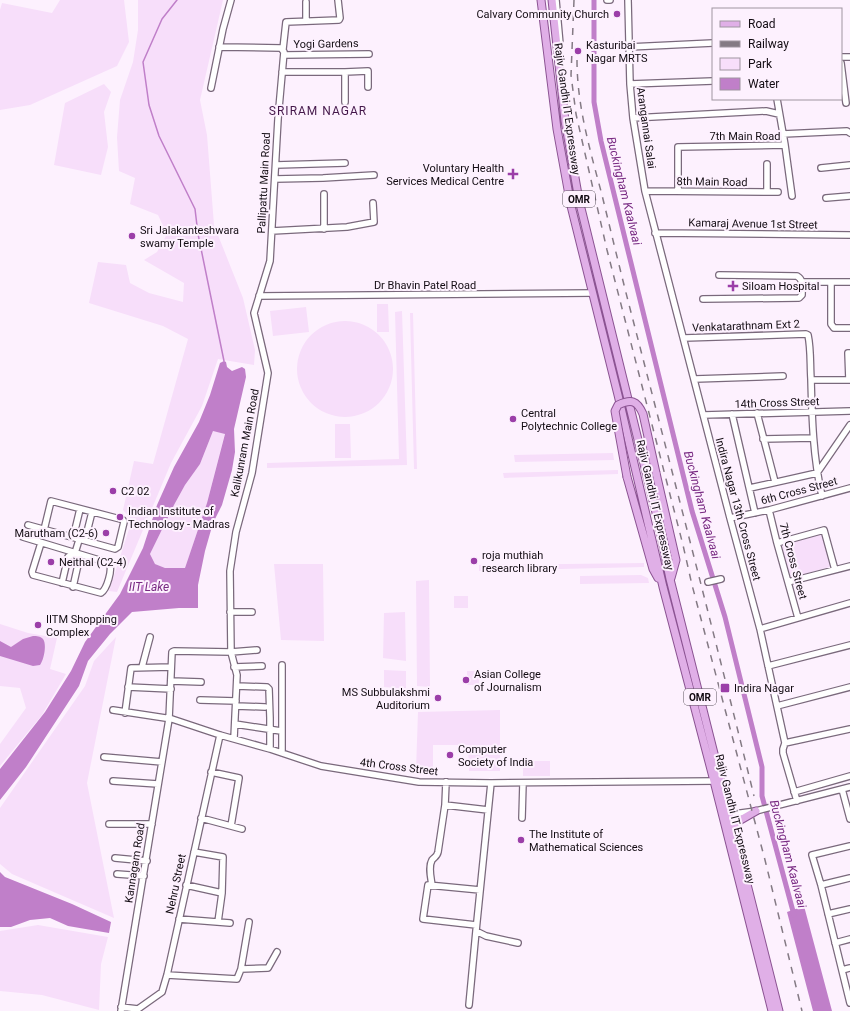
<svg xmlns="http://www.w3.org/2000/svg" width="850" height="1011" font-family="Roboto,sans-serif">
<rect width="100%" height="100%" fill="#fdf1fe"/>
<path fill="#f7defa" d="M60,0H124L129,42L117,66L30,105L0,110V10L2,3L52,13Z
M138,0H223L200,100L207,135L214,225L243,298L255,350L254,365L218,359L202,406L171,463L117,592L109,591L132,520L123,510L134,461L153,464L188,339L163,326L89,303L98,262L126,265L130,283L149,293L183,302L184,283L144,260L157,252L167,234L158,215L130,204L135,178L119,171L117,137L120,100L133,62L138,30Z
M104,84L111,92L104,112L108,147L101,175L54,165L65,103Z
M377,304H388L389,332H377Z
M306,307L309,332L273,336L270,311Z
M402,311L407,465L267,468V463L399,459L395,312Z
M410,313H413L417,469H414Z
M297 369a48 48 0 1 1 96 0a48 48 0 1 1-96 0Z
M335,424H350L351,458H335Z
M213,431L225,433L207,503L185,568H165L155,564L150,554L174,505L185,485L200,464Z
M613,453L614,460L515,462L514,455Z
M618,470V474L504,478L503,473Z
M824,533L833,566L791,578L782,545Z
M644,563V567L479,571V565Z
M274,564H323L324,641L281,640Z
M641,575L648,578L649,583L580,584V576Z
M429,580L430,687L417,686L416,581Z
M454,596H468V608H454Z
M405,612L406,661L383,658L384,613Z
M0,624L28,633L57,638L50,669L66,674L42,715L0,766V744L26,708L20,688L0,686Z
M116,637L87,783L114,918L12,874L0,864V808L85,686L94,661Z
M384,670L406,671V689L384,687Z
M467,671H479V685H467Z
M500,710V771H469L468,745H433V771L416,770L418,712Z
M523,761H550V776H523Z
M38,925L108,937L101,964L99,1010L42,995L0,991V931Z"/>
<path fill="#c07fc9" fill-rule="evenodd" d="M224,361L226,362L227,367L232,371L242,367L245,369L246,377L234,429L235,452L232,470L222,505L213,523L205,551L198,585V608H179L132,612L110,634L88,661L79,686L26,767L0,800V769L45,712L71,671L85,642L120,594L143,548L157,505L174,467L199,422L210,395L220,363ZM213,431L225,434L207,503L185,568H165L155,564L150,554L174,505L185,485L200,464Z
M33,636C37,636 40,636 43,639C47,644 44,660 40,665L33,666L0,656V641L11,647L23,639Z
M0,872L5,877L72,904L111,922L109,933L68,926L50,918L30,920L11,927H0Z
M804,906L832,1011H813L787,912Z"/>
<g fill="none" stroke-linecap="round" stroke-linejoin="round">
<path stroke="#c07fc9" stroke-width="1.5" d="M177,0L162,19L143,62L149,105L159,136L195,209L198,234L224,361"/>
<path stroke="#c07fc9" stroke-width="5" d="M594,0V102L601,141L692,511L725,617L762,767V796L794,915"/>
<g stroke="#7a697c" stroke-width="8">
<path id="minor" d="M556,0L560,44
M607,0H610
M628,0L630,84L633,118L645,191L730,518L760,629L785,743L783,749V753L797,801
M306,2V21
M219,47L281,48L284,52L278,119L270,261L254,313L268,373L252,473L236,532L230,571L231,652L237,675L234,738
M629,47L713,43
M283,49L286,22L339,20L340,18L338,0
M284,55L369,54
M841,57H850
M841,63L846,103
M282,72H345V102
M345,72L368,71V87
M630,84L713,81
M211,88L223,29L231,0
M777,99L785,145
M633,118L766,111L779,114
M783,134L847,131L850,133
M767,164V192
M276,165L345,163
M821,168L850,165
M275,179L323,178L374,175
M645,191L778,192
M678,191V147L785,145L792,196
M324,194V229
M826,198L850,196
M272,231L347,227L374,222L373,203
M655,233L850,235
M802,282H850
M831,282V324L834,328H850
M259,296L592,293
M703,299L799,298L802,295C802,287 804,280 797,276L719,275
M684,338L806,334L808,335C811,349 810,364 811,379C812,418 813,457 822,496
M695,379L783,376
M811,380H850
M849,380L848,353H850
M757,413L775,482
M732,414L755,513
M704,415L850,411
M763,439L813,438
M750,488L817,473L850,425
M769,510L777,543L798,618
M730,518L769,510L850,488
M28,525L115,549L118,547L124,522L123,520L120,519L51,501L44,530
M23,537L109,563C113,569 107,589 101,593L33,575L32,572L41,543
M79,540L74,534L80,509
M777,543L824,530L835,570
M708,582L721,579
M788,582L850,566
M62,583L68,557L75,553
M73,587L79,560L75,553L79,540L86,536L92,512
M230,612H252
M760,629L850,603
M282,665V753
M768,666L850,645
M142,667L150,637
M234,667L262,666
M171,681L201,682
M237,686L267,687L269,689L270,718V749
M128,687L171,689
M200,700L236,701
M236,706L265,707
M777,706L850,687
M113,710L172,719L220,735L270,749L321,766L419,782L491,783L714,781
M125,713L131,668L171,667
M235,724L281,731
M785,743L850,729
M104,757L162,762
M211,772L239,778L231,826
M113,781L158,784
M491,783L476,931L486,936L518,943
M842,789L850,819
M794,792L850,776
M445,805L446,782
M726,815L756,811L850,787
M201,818L242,829
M522,818L523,783
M109,824H152
M850,846L812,855L821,885L850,1003
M194,852L223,857L222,893L218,922
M115,858L147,861
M117,874L144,876
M186,885L222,893
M432,885C431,878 428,867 432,860C434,857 437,857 438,852L445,805L488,810
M821,885L850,878
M828,914L850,909
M179,919L230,923
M476,925L423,919L428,885L480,890
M835,943L850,939
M241,969L268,968L277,952
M842,970L850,968
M167,975L237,979L241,969L249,922
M469,1005L476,931
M121,1007L138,1009L162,992L167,975L220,735
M121,1011L169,719L172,652L174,651L231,652L257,650"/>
</g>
<g stroke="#8b5392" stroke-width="9">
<path id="major" d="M541,0L557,129L571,206L618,395L663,587L714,781L772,1011
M552,0L565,121L579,200L659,525L670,579L779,1011
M656,473L676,560L671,578
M627,477L653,569L658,578
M733,829L737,822L756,811"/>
</g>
<use href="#minor" stroke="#fff" stroke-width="5.5"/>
<use href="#major" stroke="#e0afe7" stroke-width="7"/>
<path stroke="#847a84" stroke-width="1.5" stroke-dasharray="7 7" stroke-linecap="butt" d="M574,0L571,75L576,114L607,250L683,545L692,585L765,860L802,1011
M577,60C577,106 590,150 602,195C612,236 622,278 633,320C674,479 715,637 754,796"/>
<g stroke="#8b5392" stroke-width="9" stroke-linecap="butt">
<path id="major-bridge" d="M627,477L615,411L618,405C631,399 637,400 643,414L656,473"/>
</g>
<use href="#major-bridge" stroke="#e0afe7" stroke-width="7"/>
</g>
<g fill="#9b3ea8" stroke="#fdf1fe" stroke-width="1.5">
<circle cx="617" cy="14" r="4"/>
<circle cx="578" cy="51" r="4"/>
<path d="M511 168h4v4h4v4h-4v4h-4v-4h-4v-4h4z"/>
<circle cx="132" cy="236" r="4"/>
<path d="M731 280h4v4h4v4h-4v4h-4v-4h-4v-4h4z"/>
<circle cx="513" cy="419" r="4"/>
<circle cx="113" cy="491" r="4"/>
<circle cx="120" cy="517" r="4"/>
<circle cx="106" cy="533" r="4"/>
<circle cx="474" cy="561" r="4"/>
<circle cx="51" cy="562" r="4"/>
<circle cx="38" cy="625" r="4"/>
<circle cx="466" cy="680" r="4"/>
<rect x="720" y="683" width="10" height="10" rx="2"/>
<circle cx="438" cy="698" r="4"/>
<circle cx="450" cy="755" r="4"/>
<circle cx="521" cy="840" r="4"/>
</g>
<g text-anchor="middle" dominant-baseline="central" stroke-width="4" stroke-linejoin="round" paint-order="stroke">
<g fill="#fdf1fe" stroke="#59515a" stroke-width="1">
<rect x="563" y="191" width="32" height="16" rx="3"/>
<rect x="684" y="689" width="32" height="16" rx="3"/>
</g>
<g font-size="10" font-weight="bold" fill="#130c13">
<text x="579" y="199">OMR</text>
<text x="700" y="697">OMR</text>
</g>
<g font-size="11" fill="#130c13" stroke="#fdf1fe" text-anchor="start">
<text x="609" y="14" text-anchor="end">Calvary Community Church</text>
<text x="586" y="45">Kasturibai<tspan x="586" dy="13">Nagar MRTS</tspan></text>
<text x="504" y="168" text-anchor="end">Voluntary Health<tspan x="504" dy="13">Services Medical Centre</tspan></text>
<text x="140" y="230">Sri Jalakanteshwara<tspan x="140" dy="13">swamy Temple</tspan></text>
<text x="742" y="286">Siloam Hospital</text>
<text x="521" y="413">Central<tspan x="521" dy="13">Polytechnic College</tspan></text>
<text x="121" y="491">C2 02</text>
<text x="128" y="511">Indian Institute of<tspan x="128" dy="13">Technology - Madras</tspan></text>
<text x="98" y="533" text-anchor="end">Marutham (C2-6)</text>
<text x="482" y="555">roja muthiah<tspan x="482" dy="13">research library</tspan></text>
<text x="59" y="562">Neithal (C2-4)</text>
<text x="46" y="619">IITM Shopping<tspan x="46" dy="13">Complex</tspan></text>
<text x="474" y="674">Asian College<tspan x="474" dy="13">of Journalism</tspan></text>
<text x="734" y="688">Indira Nagar</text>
<text x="430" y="692" text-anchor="end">MS Subbulakshmi<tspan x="430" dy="13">Auditorium</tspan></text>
<text x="458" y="749">Computer<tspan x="458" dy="13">Society of India</tspan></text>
<text x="529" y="834">The Institute of<tspan x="529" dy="13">Mathematical Sciences</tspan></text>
</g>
<g font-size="11" fill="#130c13" stroke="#fdf1fe">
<text transform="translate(326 44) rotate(-1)">Yogi Gardens</text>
<text transform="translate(567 109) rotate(82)">Rajiv Gandhi IT Expressway</text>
<text transform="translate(646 128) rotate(82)">Arangannai Salai</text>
<text x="745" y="136">7th Main Road</text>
<text transform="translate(712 182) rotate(1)">8th Main Road</text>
<text transform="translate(264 183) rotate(-87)">Pallipattu Main Road</text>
<text transform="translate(753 224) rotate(1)">Kamaraj Avenue 1st Street</text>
<text x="425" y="285">Dr Bhavin Patel Road</text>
<text transform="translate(746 326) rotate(-2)">Venkatarathnam Ext 2</text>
<text transform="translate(777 403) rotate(-2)">14th Cross Street</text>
<text transform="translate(245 443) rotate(-79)">Kalikunram Main Road</text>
<text transform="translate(799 491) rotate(-15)">6th Cross Street</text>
<text transform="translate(655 505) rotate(77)">Rajiv Gandhi IT Expressway</text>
<text transform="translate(738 509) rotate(75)">Indira Nagar 13th Cross Street</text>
<text transform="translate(793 561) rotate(75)">7th Cross Street</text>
<text transform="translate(399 767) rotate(7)">4th Cross Street</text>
<text transform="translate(735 819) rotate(76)">Rajiv Gandhi IT Expressway</text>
<text transform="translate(135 863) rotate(-81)">Kannagam Road</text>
<text transform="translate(176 884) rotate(-78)">Nehru Street</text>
</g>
<g font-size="12" letter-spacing="1" fill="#44174a" stroke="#fdf1fe">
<text x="318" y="111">SRIRAM NAGAR</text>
</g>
<g font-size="12" font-style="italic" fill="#782982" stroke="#fdf1fe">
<text transform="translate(624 191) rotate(76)">Buckingham Kaalvaai</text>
<text transform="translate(702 505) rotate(75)">Buckingham Kaalvaai</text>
<text x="149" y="587">IIT Lake</text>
<text transform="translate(788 854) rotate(75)">Buckingham Kaalvaai</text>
</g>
</g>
<rect x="712" y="8" width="130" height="92" fill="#fdf1fe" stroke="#9f95a0"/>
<rect x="720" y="21" width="20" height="6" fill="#e0afe7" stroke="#9f95a0"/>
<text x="748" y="28" font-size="12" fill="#130c13">Road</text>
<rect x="720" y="41" width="20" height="6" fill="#847a84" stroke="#9f95a0"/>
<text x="748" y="48" font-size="12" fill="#130c13">Railway</text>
<rect x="720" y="58" width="20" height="12" fill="#f7defa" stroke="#9f95a0"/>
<text x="748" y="68" font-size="12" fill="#130c13">Park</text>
<rect x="720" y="78" width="20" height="12" fill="#c07fc9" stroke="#9f95a0"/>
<text x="748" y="88" font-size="12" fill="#130c13">Water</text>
</svg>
